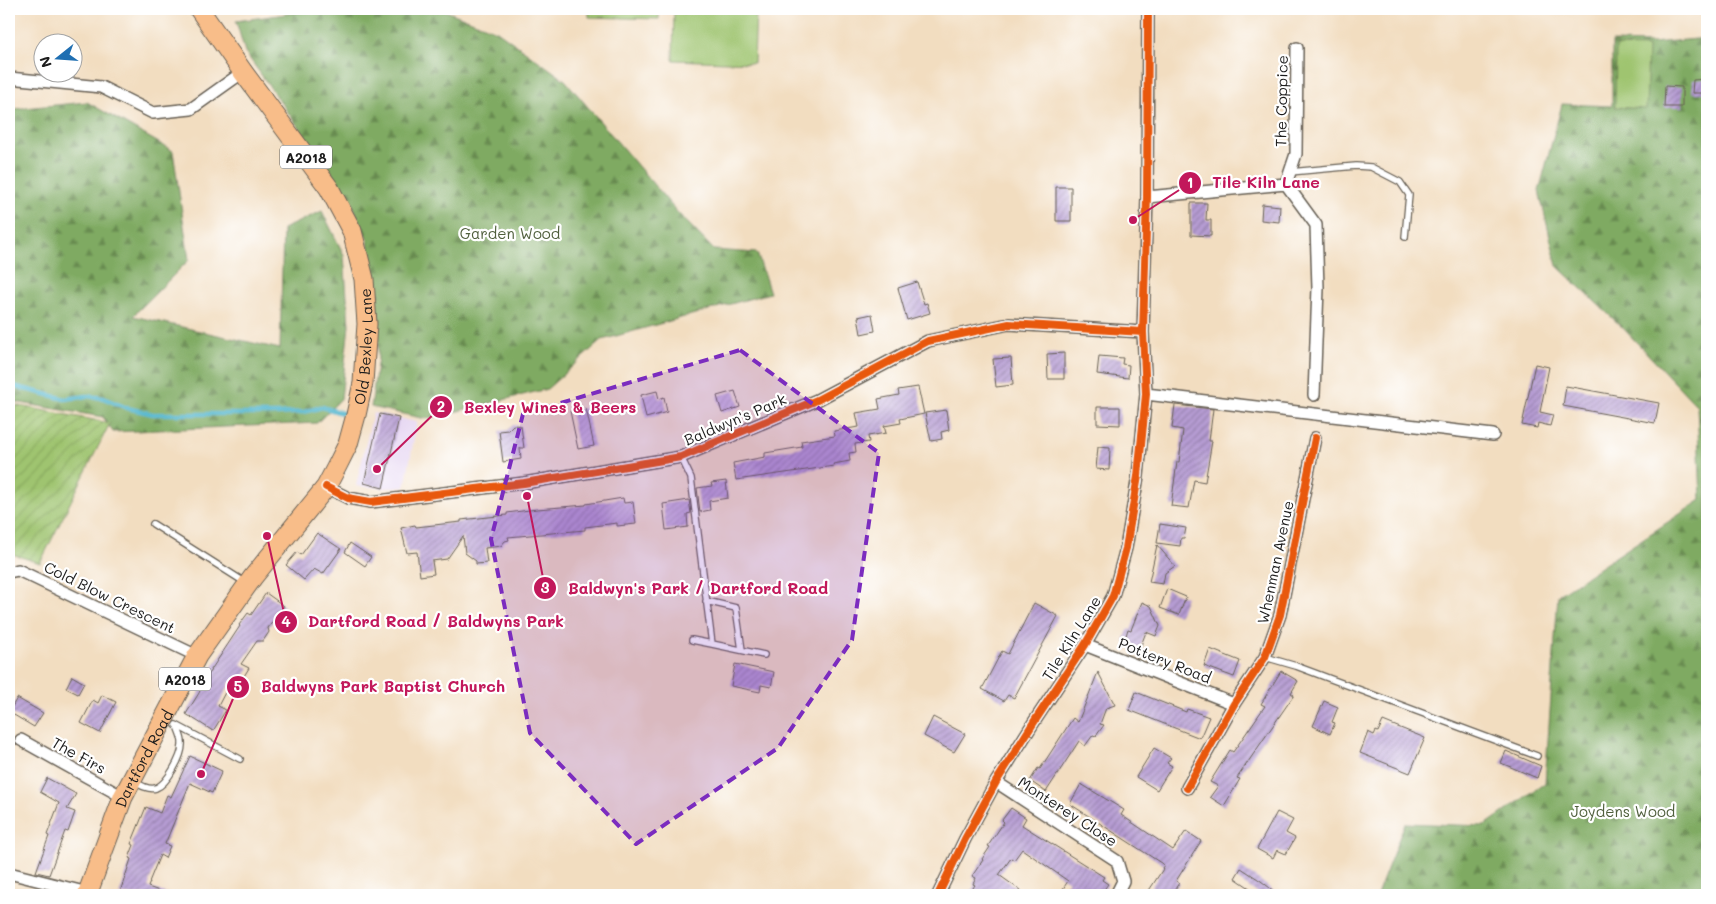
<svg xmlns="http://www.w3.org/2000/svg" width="1716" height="904" font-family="Mali,sans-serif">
<defs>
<pattern id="forest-firs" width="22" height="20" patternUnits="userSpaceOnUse" patternTransform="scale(1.25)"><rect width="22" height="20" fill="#7faa62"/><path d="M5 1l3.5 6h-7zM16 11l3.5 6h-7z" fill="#678a50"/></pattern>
<pattern id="garden-furrows" width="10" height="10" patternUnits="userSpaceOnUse" patternTransform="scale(1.25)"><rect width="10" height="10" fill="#9fc46f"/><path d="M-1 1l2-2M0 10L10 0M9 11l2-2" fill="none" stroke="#88a860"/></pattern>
<pattern id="building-hatch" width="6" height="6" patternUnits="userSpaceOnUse" patternTransform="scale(1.25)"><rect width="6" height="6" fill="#b69cd3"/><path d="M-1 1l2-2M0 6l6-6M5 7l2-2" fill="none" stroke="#937eaa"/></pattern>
</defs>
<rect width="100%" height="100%" fill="#fff"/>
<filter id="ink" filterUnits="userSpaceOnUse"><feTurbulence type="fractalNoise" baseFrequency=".02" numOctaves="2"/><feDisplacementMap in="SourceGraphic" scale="10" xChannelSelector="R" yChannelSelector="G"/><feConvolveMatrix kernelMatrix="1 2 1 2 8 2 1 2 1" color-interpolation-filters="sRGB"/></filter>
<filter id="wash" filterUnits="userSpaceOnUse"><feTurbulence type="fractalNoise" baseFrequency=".0096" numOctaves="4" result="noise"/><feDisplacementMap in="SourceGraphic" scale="20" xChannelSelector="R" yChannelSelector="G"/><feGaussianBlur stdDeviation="1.12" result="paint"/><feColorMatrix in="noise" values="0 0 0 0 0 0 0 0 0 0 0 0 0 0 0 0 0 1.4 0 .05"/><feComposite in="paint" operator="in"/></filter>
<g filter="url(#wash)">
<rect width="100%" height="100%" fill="#f2ddc0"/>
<path fill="#e4d3f1" d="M373,413L417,422L405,487L383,488L356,486Z"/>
<path fill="url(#forest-firs)" stroke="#4e633f" d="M321,9H441L497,31L565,80L677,212L714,250L757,253L770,293L602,340L547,389L426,419L371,407L378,357L379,324L368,241L351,201L245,52L236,21Z
M1707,38V895H1377L1405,823L1484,826L1545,783L1558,595L1701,500L1697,406L1622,327L1557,266L1539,191L1562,104L1612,106V42L1652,43Z
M87,102L173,151L189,260L133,316L280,349L283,229L322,211L344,255L349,325L341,399L317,423L113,432L103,417L9,401V130L13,109Z"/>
<path fill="url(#garden-furrows)" stroke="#5e7046" d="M9,404L110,423L40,563L9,553Z"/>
<path fill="#9fc46f" stroke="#5e7046" d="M589,9H659V19L589,17Z
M674,9H756L754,63L673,60Z
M1616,46L1648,47L1646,109L1615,107Z"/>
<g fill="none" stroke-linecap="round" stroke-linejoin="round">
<path stroke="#4db4cc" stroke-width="4.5" d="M9,385L65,399L87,396L103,398L127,408L153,414H278L304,412L322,407L345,414"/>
</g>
<g id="blocks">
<path fill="url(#building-hatch)" d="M1707,79V93H1692L1693,80Z
M1665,86L1682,87V107H1664Z
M1056,187H1071V221H1056Z
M1191,203H1207L1206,220H1211V236L1191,235Z
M1262,204L1280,206L1279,222L1261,220Z
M917,282L924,304L927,303L930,313L907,320L898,288Z
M872,314L875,331L861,334L858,317Z
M1064,353V379H1048L1047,354Z
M1099,356L1123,358L1122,364L1129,365L1128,378L1097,374Z
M1011,358L1013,385L996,387L993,359Z
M1535,364L1549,367L1540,412L1553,415L1550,426L1538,423L1537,428L1522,425Z
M1566,386L1659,403L1655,423L1563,406Z
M918,387L924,414L900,419L901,423L884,426L886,433L868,436L869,442L855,444L856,452L849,453L850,461L833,464L834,466L736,480L733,463L765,457V453L802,447L801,441L835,436L834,431L859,427L856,413L880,409L878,399L899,395L898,390Z
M657,391L659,399L664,397L667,412L646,418L641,395Z
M735,391L740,407L722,413L717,396Z
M1175,405L1213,409L1209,441H1212L1205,482L1194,480L1189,508L1171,506L1177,462H1179L1183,430L1172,428Z
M1097,407H1120V425L1097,424Z
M586,408L594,446L578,449L570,411Z
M946,410L949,430L941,432L942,439L931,441L925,413Z
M380,414L399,418L383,488L364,483Z
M513,425L521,426L524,448H520L521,459L503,462L499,431L508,430Z
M1098,447L1110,448L1109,470L1096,469Z
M726,481L728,498L709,501L710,510L700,512L697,488L712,486L711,483Z
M623,498L624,503L633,502L636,524L617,526V523L585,527V530L508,537L509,540L505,541L501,546L485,548L487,563L476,564V561L465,553L463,536L447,559L432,561L434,574L420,576L417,552L407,553L401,528L415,525L416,527L461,522V520L507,515V513L537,509L586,505V504Z
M689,500L691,513L687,514L688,527L666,530L663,504Z
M1160,524L1186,528L1184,538H1181L1180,546L1157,543Z
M317,533L341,549L323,574L314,569L304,580L286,565L297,552L301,555Z
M350,543L371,557L365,566L345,552Z
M1157,545L1175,566L1165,573L1163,584L1149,582Z
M1167,589L1186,597L1179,615L1160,608Z
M266,593L284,606L268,628L269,632L263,641H257L241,664L249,668L238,686L231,681L218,706L226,710L213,731L186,714L199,693L205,679L240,626L239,625L248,613L251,615Z
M1142,602L1151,606L1160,626L1156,636L1146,632L1140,648L1124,642L1128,629L1131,630Z
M1034,603L1058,616L1014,698L1008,695L1004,701L982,689L1002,651L1008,654Z
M1210,649L1240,661L1234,677L1204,666Z
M735,664L774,672L771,687L761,685L760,692L731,686Z
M1281,671L1298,681L1291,693L1294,695L1237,778L1240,779L1224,806L1210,797L1218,786L1210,782L1230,750L1233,752L1265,706L1261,704Z
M1098,672L1115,705L1106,708L1100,724L1104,725L1096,736L1093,735L1085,746L1079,741L1046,792L1030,781L1038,768L1040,769L1073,718L1078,722Z
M72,676L84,683L78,694L66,688Z
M1136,692L1186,712L1187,709L1209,717L1200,738L1129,710Z
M102,695L116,702L100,733L81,723L93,700L98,703Z
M17,698L43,713L34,727L9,712Z
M1324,701L1338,707L1332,722L1335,723L1330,734L1313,726Z
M933,717L965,734L954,752L924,736Z
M1383,721L1425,738L1410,773L1360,753L1368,732L1374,735L1376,731L1378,732Z
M1154,748L1171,758L1167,763L1172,766L1157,790L1136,777Z
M1506,751L1541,766L1537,778L1501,763Z
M190,756L222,771L212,793L190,783L165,844L170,846L165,858L160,855L149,882H150L148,887L168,894V895H119L131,859L129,858L134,845L131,844L146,807L160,813L167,795L171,797Z
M47,778L76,794L67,809L75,812L68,832L65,831L49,875L36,872L49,836L47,835L59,803L40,792Z
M1081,784L1124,810L1121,815L1173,850L1186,831L1201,841L1176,881L1179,883L1171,895H1146L1163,869L1162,868L1164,865L1070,804Z
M1011,808L1026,818L1022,825L1104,877L1102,880L1108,884L1100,895H1059L1068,881L1022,849L1014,860L1011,858L999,875L1027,895H968L975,885L973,884L976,878L972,876L983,860L982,859L990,847L988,846L1004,822L1002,820Z
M1277,812L1293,820L1286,833L1295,838L1286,854L1277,850L1273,858L1257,849Z
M1241,868L1261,881L1279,895H1260L1235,878Z"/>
</g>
</g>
<g filter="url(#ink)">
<use href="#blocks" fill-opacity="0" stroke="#676055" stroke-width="1"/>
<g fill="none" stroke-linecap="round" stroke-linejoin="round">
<g stroke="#676055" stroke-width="8">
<path id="lane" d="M1290,172L1356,166L1371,167L1400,182L1409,195L1405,237
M681,457L691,478L712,644L764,655
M153,524L246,583
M706,601L736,608L742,650
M692,640L712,644
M1265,657L1296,666L1537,756
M176,725L240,759
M133,781C140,785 148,790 156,788C167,784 182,757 182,745C183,739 179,732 177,726"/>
</g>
<g stroke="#676055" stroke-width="14">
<path id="street" d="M9,78L101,87L153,113L191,109L243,72
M1286,184L1316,225L1318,288L1314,395
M1286,184L1296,154L1297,48
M1147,197L1286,184
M1146,394L1493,435
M326,487L348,498L371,502L524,483L681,457L817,400L928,341L1009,324L1143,332
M9,572L18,570L197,656
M1085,645L1234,704
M21,740L123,797
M996,782L1117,861L1123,881L1116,895
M1187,788L1234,704L1265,657L1280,615L1315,438
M9,873L88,893
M938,895L965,839L996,782L1034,722L1085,645L1113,596L1126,548L1138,476L1146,394L1143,332L1147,197L1148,9"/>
</g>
<g stroke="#676055" stroke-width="21">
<g id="primary">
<path id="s1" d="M87,895L123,797L197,656L253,577L326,487L337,466L348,444L356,415L363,383L367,324L364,279L352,231L329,188L243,72L199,9"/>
</g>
</g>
<use href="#lane" stroke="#fff" stroke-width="5.5"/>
<use href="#street" stroke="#fff" stroke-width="11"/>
<use href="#primary" stroke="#f8bd89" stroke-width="19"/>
<g stroke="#fff" stroke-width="11">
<path id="cycleway" d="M326,487L348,498L371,502L524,483L681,457L817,400L928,341L1009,324L1143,332
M1187,788L1234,704L1265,657L1280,615L1315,438
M938,895L965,839L996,782L1034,722L1085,645L1113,596L1126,548L1138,476L1146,394L1143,332L1147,197L1148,9"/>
</g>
<use href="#cycleway" stroke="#e8590c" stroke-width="8"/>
</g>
</g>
<path fill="#7b2cbf" fill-opacity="0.2" stroke="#7b2cbf" stroke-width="4" stroke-dasharray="10 6" stroke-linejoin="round" d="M740,350L879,453L852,640L778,748L636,844L530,733L491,539L523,414Z"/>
<g text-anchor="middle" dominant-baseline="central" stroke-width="4.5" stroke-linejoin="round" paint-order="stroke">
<g fill="#fff" stroke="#606060" stroke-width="1">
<rect x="280" y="145.5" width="52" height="23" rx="4"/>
<rect x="159" y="667.5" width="52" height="23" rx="4"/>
</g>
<g font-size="14" font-weight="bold" fill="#1c1c1c">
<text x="306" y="157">A2018</text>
<text x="185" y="679">A2018</text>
</g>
<g font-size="15" fill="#1c1c1c" stroke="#fff">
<text transform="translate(1281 101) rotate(-89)">The Coppice</text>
<text stroke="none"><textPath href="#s1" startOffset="624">Old Bexley Lane</textPath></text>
<text transform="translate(735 419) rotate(-23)">Baldwyn's Park</text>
<text transform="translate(1275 562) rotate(-78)">Whenman Avenue</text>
<text transform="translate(110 597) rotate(26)">Cold Blow Crescent</text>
<text transform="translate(1071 638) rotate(-58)">Tile Kiln Lane</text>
<text transform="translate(1165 660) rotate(22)">Pottery Road</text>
<text transform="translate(79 755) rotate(29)">The Firs</text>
<text stroke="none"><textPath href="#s1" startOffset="148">Dartford Road</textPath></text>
<text transform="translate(1068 811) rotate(33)">Monterey Close</text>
</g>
<g font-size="15" fill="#505f3d" stroke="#fff">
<text x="510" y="233">Garden Wood</text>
<text x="1623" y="811">Joydens Wood</text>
</g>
</g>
<path fill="none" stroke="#c2185b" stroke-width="2" d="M1133 220L1190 183M377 469L441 407M527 496L545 588M267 536L286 622M201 774L238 687"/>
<g fill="#c2185b" stroke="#fff" stroke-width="2">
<circle cx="1133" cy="220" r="5"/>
<circle cx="377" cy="469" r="5"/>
<circle cx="527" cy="496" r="5"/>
<circle cx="267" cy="536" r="5"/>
<circle cx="201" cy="774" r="5"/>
<circle cx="1190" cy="183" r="12"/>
<circle cx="441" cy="407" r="12"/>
<circle cx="545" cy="588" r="12"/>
<circle cx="286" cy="622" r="12"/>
<circle cx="238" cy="687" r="12"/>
</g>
<g font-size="15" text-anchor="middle" font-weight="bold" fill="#fff">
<text x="1190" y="188">1</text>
<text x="441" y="412">2</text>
<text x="545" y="593">3</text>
<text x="286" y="627">4</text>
<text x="238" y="692">5</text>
</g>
<g font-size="16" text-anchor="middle" font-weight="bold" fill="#c2185b" stroke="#fff" stroke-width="4.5" stroke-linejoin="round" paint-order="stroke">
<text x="1266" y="188">Tile Kiln Lane</text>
<text x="550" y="413">Bexley Wines &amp; Beers</text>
<text x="698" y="594">Baldwyn's Park / Dartford Road</text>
<text x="436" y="627">Dartford Road / Baldwyns Park</text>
<text x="383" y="692">Baldwyns Park Baptist Church</text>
</g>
<rect width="1716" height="904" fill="none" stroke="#fff" stroke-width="30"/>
<g transform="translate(58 58) rotate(253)"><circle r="24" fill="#ffffff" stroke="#a4a4a4"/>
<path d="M0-4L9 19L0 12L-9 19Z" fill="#1f6fb2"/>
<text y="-8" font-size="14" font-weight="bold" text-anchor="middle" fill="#1c1c1c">N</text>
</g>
</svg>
